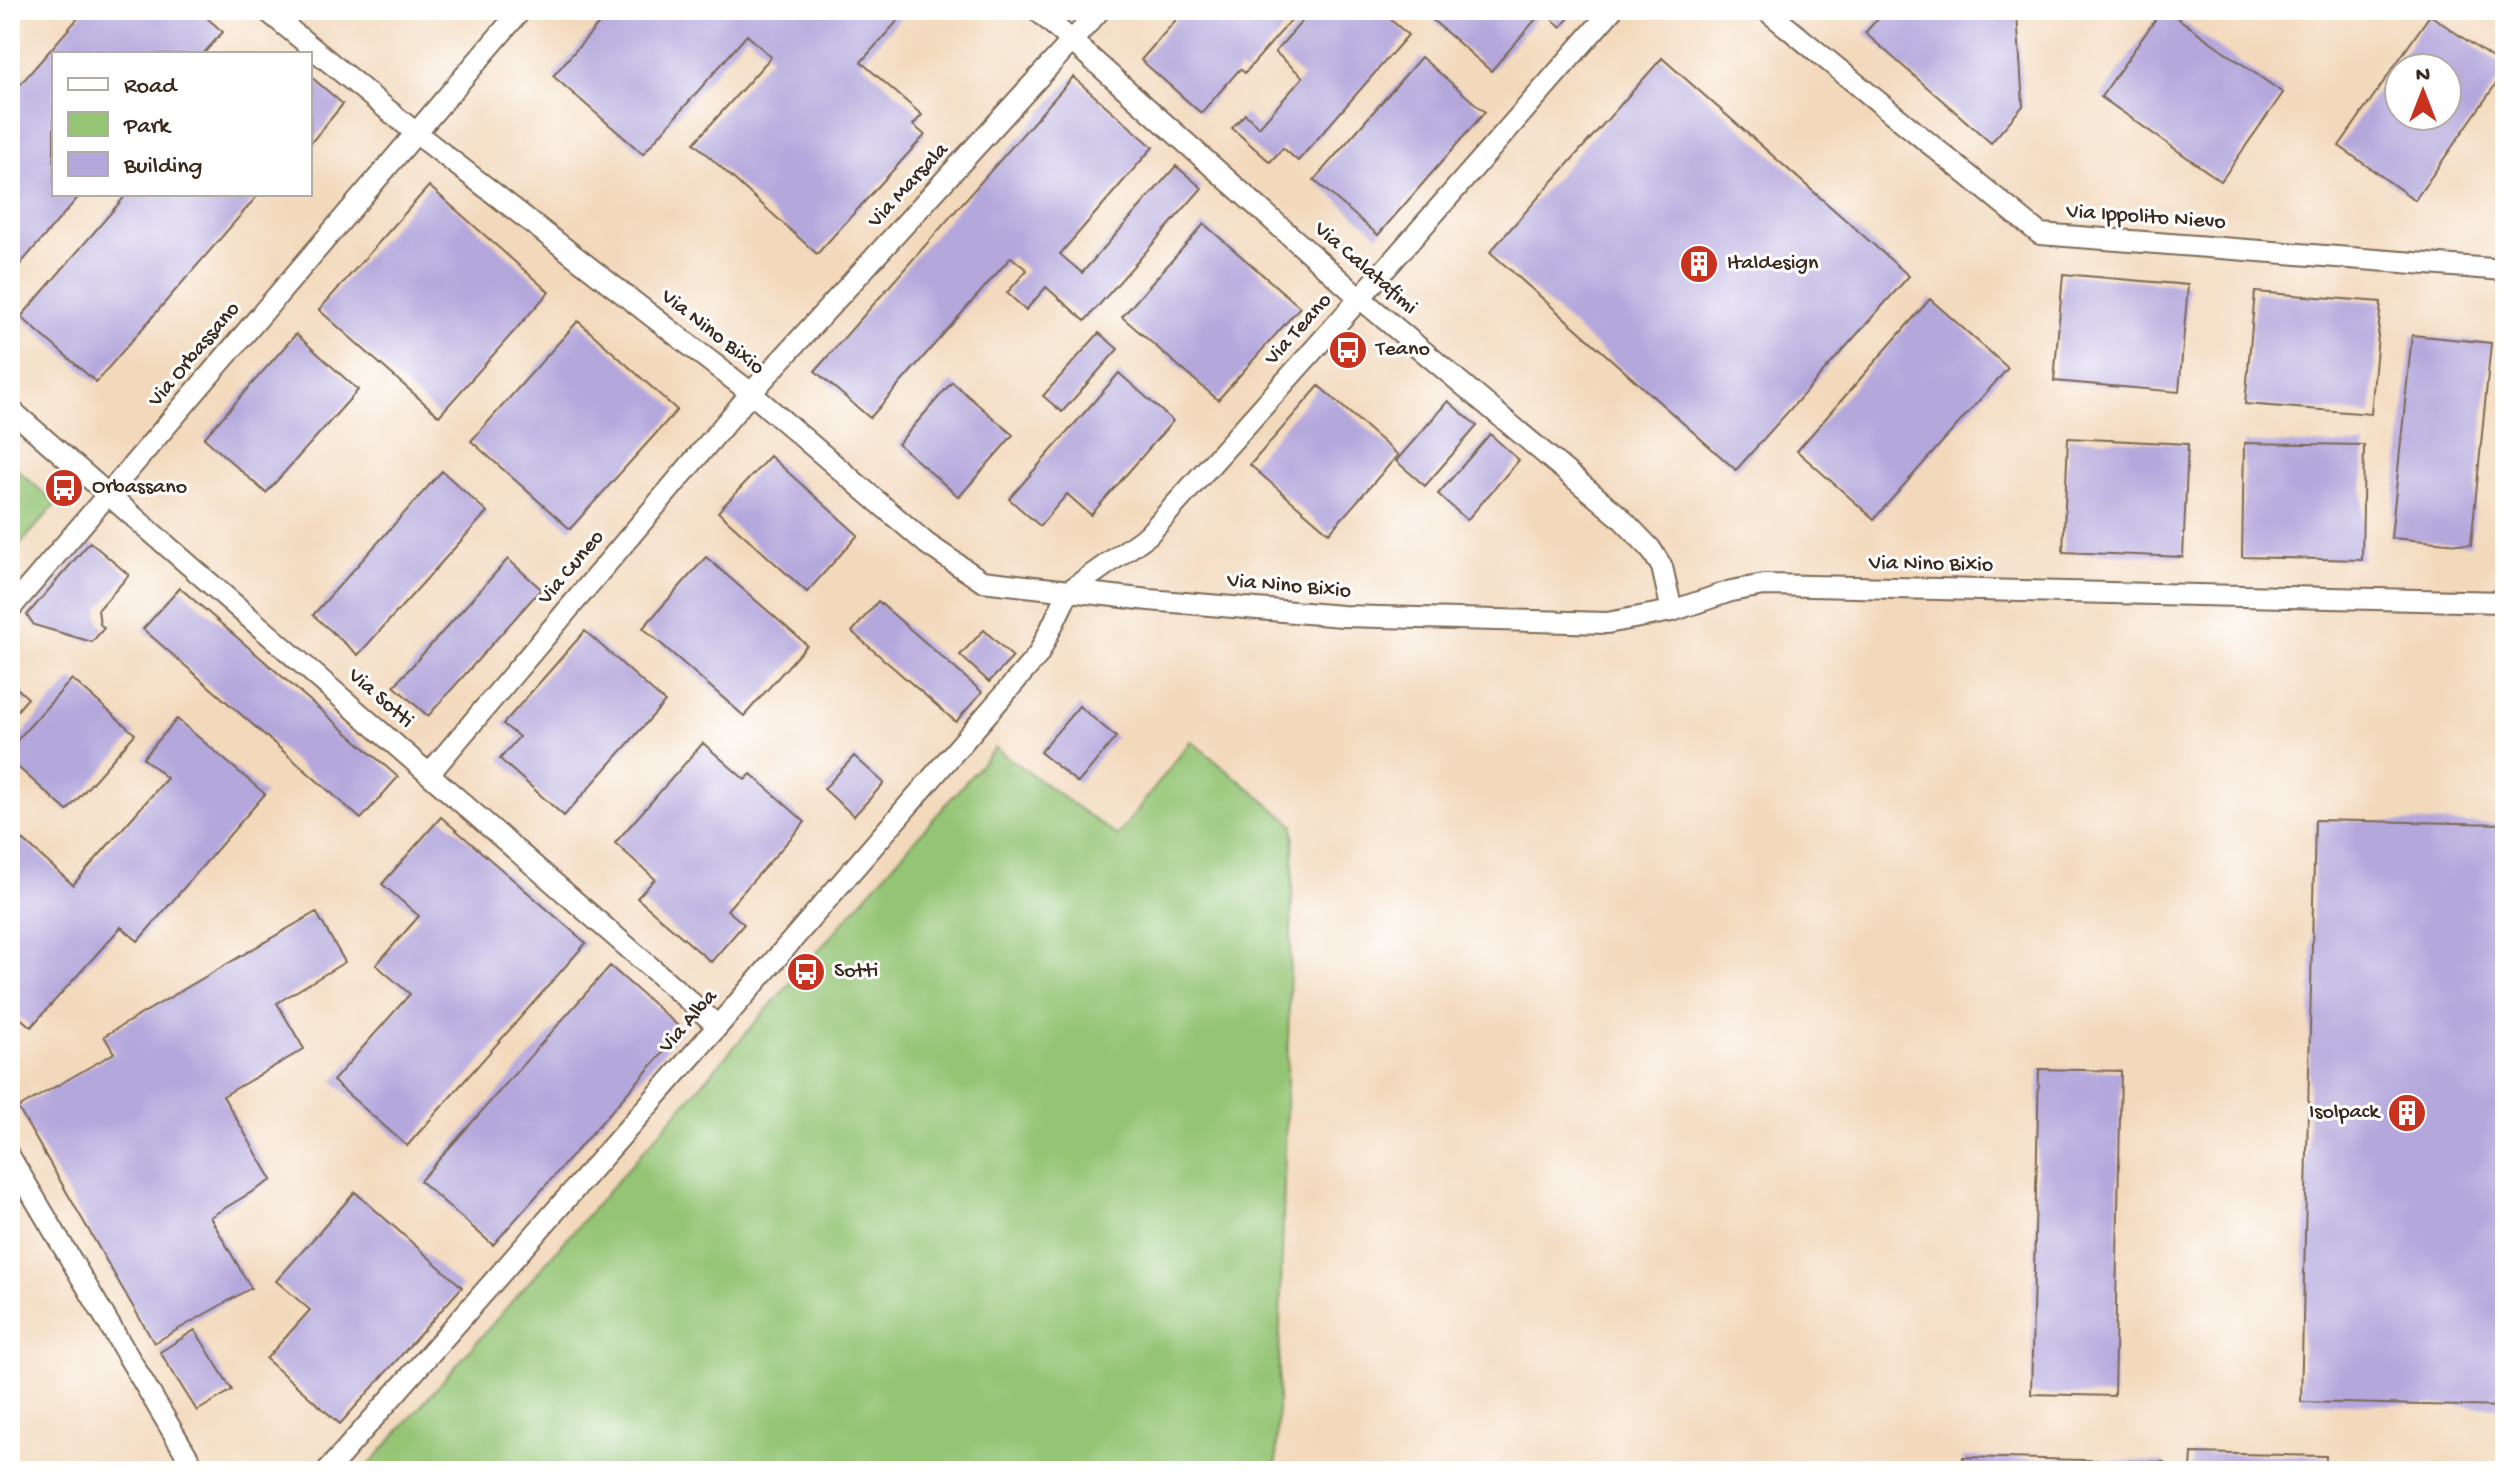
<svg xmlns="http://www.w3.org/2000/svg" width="2515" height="1481" font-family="'Gochi Hand',sans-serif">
<rect width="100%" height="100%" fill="#fff"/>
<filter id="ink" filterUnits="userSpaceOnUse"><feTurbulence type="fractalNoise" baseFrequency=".0125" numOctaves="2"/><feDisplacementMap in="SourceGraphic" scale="16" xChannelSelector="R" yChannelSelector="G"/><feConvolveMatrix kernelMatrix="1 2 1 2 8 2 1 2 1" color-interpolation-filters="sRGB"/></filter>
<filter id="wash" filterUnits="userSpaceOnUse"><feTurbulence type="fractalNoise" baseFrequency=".006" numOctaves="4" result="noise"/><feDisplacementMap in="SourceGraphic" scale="32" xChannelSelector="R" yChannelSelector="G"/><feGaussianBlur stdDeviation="1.8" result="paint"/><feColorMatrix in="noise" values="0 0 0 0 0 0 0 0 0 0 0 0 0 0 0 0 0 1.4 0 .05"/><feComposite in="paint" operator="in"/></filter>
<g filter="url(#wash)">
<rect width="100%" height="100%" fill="#f3d9bc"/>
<path fill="#94c574" stroke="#687849" stroke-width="2" d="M10,463L56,504L10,556Z
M1191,741L1294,825L1276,1471H364L995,748L1117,836Z"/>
<g id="blocks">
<path fill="#b4a7dc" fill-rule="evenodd" d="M85,10H198L223,32L203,54H54V194H81L10,276V96Z
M611,10H896L902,16L861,62L922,115L913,125L925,135L817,254L694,143L771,57L747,35L643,154L553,76Z
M1179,10H1300L1245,73L1240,69L1201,113L1141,60L1182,13Z
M1312,10H1380L1408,35L1298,161L1283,148L1270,162L1232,128L1245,114L1259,127L1303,77L1275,52Z
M1421,10H1576L1561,27L1543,11L1491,71Z
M1885,10H2013L2017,13L2023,106L1991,143L1865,33Z
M2162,10H2166L2283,93L2221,181L2101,97Z
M2430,15L2505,67V71L2415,200L2339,146ZM2399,68H2447V116H2399Z
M1421,57L1485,112L1378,235L1314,180Z
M1662,58L1909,276L1736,470L1490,252Z
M310,76L343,104L310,144Z
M1073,77L1153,147L1060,254L1082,273L1176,166L1202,188L1085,321L1046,287L1026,310L1007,293L1027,270L1011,257L870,418L815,371Z
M429,186L549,292L439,416L319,310Z
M127,194H259L96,382L21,317Z
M1204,224L1300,307L1218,400L1122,317Z
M2063,274L2188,285L2179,392L2054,381Z
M2255,292L2381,302L2371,414L2245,404Z
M1930,299L2008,368L1874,519L1797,451Z
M578,321L677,410L570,529L471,441Z
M1099,333L1118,349L1062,412L1043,396Z
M296,334L358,390L266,493L204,438Z
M2412,335L2491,343L2471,545L2391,538Z
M1119,373L1173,421L1091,515L1067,494L1040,526L1009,499Z
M952,382L1013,435L959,497L898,444Z
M1319,386L1398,455L1329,533L1250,465Z
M1448,401L1477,426L1425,486L1396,461Z
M1490,434L1519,460L1467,520L1438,494Z
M2068,438L2188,444L2183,557L2063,552Z
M2244,443L2364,445L2362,560L2242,557Z
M770,456L858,535L807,592L718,512Z
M442,471L487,512L358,655L313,615Z
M90,542L129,575L98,610L100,624L104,628L92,642L34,625L27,615Z
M706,557L807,645L744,716L643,628Z
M508,559L541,589L428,716L394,686Z
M180,588L398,777L361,819L143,629Z
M878,601L982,692L956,722L852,632Z
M984,630L1013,657L989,682L960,655Z
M585,631L665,702L564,816L500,759L519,737L503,724Z
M72,679L135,734L67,811L10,760V748Z
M10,682L28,698L10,719Z
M1079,706L1116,737L1078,783L1040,752Z
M177,719L265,794L138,941L121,927L31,1027L10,1009V828L73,885L167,778L143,758Z
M703,743L745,780L751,774L805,822L727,910L744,924L711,962L637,898L655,879L615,843Z
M854,756L884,783L854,816L824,789Z
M441,817L586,943L407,1146L333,1081L410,994L376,965L419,916L382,884Z
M2315,820L2505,824V1407L2301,1402Z
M316,912L345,962L277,1003L304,1049L223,1096L272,1180L210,1217L251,1288L154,1343L18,1108L114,1053L104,1036Z
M610,966L683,1030L493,1245L420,1181Z
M2039,1069L2121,1071L2114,1396L2031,1394Z
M355,1192L462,1287L340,1424L266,1359L310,1310L276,1281Z
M195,1330L232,1390L197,1411L160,1352Z
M2192,1453L2326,1456L2325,1471H2191Z
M1963,1457L2164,1462L2163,1471H1963Z"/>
</g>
</g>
<g filter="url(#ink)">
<use href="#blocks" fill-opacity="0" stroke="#7b6755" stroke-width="2"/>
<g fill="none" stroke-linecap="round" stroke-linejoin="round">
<g stroke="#7b6755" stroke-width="24">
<path id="street" d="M266,10L416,133L751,393L927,544L982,581L1149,600L1342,616L1607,623L1672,611L1731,591L1764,585L2505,602
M1037,10L1360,298L1620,517L1650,548L1662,567L1672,611
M1766,10L2040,234L2505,270
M10,409L718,1026
M10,609L521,10
M429,774L751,393L1100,10
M10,1157L196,1471
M327,1471L718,1026L1038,655L1069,591L1148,535L1360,298L1612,10"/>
</g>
<use href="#street" stroke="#fff" stroke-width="20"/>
</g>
</g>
<defs>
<g id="building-disc" transform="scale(2)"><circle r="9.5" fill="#c8321e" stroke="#fff"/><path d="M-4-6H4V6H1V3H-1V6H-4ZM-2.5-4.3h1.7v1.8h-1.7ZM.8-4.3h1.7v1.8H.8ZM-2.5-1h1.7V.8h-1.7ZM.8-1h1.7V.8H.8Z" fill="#fff"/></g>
<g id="bus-disc" transform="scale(2)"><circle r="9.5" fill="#c8321e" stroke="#fff"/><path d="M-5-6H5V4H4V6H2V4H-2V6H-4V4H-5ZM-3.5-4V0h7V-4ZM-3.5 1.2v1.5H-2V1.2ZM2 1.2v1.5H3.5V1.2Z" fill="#fff"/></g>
</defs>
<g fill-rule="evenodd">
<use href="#building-disc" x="1699" y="264"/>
<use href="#bus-disc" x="1348" y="350"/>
<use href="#bus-disc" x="64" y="488"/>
<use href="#bus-disc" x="806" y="972"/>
<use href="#building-disc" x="2407" y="1113"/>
</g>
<g text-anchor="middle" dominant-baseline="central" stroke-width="6" stroke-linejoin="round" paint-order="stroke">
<g font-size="22" fill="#3b2a1e" stroke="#fff">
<text transform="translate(909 186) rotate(-47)">Via Marsala</text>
<text transform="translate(2146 218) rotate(4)">Via Ippolito Nievo</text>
<text transform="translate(1365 269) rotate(41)">Via Calatafimi</text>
<text transform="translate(1299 330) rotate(-48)">Via Teano</text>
<text transform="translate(712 333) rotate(38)">Via Nino Bixio</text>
<text transform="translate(195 355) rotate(-50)">Via Orbassano</text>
<text transform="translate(1931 565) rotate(1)">Via Nino Bixio</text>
<text transform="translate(572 568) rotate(-50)">Via Cuneo</text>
<text transform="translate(1289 587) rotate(5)">Via Nino Bixio</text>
<text transform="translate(380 699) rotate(41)">Via Sotti</text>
<text transform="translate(689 1022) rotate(-49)">Via Alba</text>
</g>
<g font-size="22" fill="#3b2a1e" stroke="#fff" text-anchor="start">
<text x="1727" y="264">Italdesign</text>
<text x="1376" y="350">Teano</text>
<text x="92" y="488">Orbassano</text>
<text x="834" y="972">Sotti</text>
<text x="2379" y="1113" text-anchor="end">Isolpack</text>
</g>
</g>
<rect width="2515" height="1481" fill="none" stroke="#fff" stroke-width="40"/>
<rect x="52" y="52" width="260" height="144" fill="#ffffff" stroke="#b1aaa5" stroke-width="2"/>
<rect x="68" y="78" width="40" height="12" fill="#ffffff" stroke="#b1aaa5" stroke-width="2"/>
<text x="124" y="92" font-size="24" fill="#3b2a1e">Road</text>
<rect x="68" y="112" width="40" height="24" fill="#94c574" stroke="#b1aaa5" stroke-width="2"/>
<text x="124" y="132" font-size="24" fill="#3b2a1e">Park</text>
<rect x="68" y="152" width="40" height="24" fill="#b4a7dc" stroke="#b1aaa5" stroke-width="2"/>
<text x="124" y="172" font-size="24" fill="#3b2a1e">Building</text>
<g transform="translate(2423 92)"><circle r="38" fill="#ffffff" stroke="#b1aaa5" stroke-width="2"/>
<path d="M0-6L14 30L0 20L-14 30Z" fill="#c8321e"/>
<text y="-12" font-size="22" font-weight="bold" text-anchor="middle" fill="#3b2a1e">N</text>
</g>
</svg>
